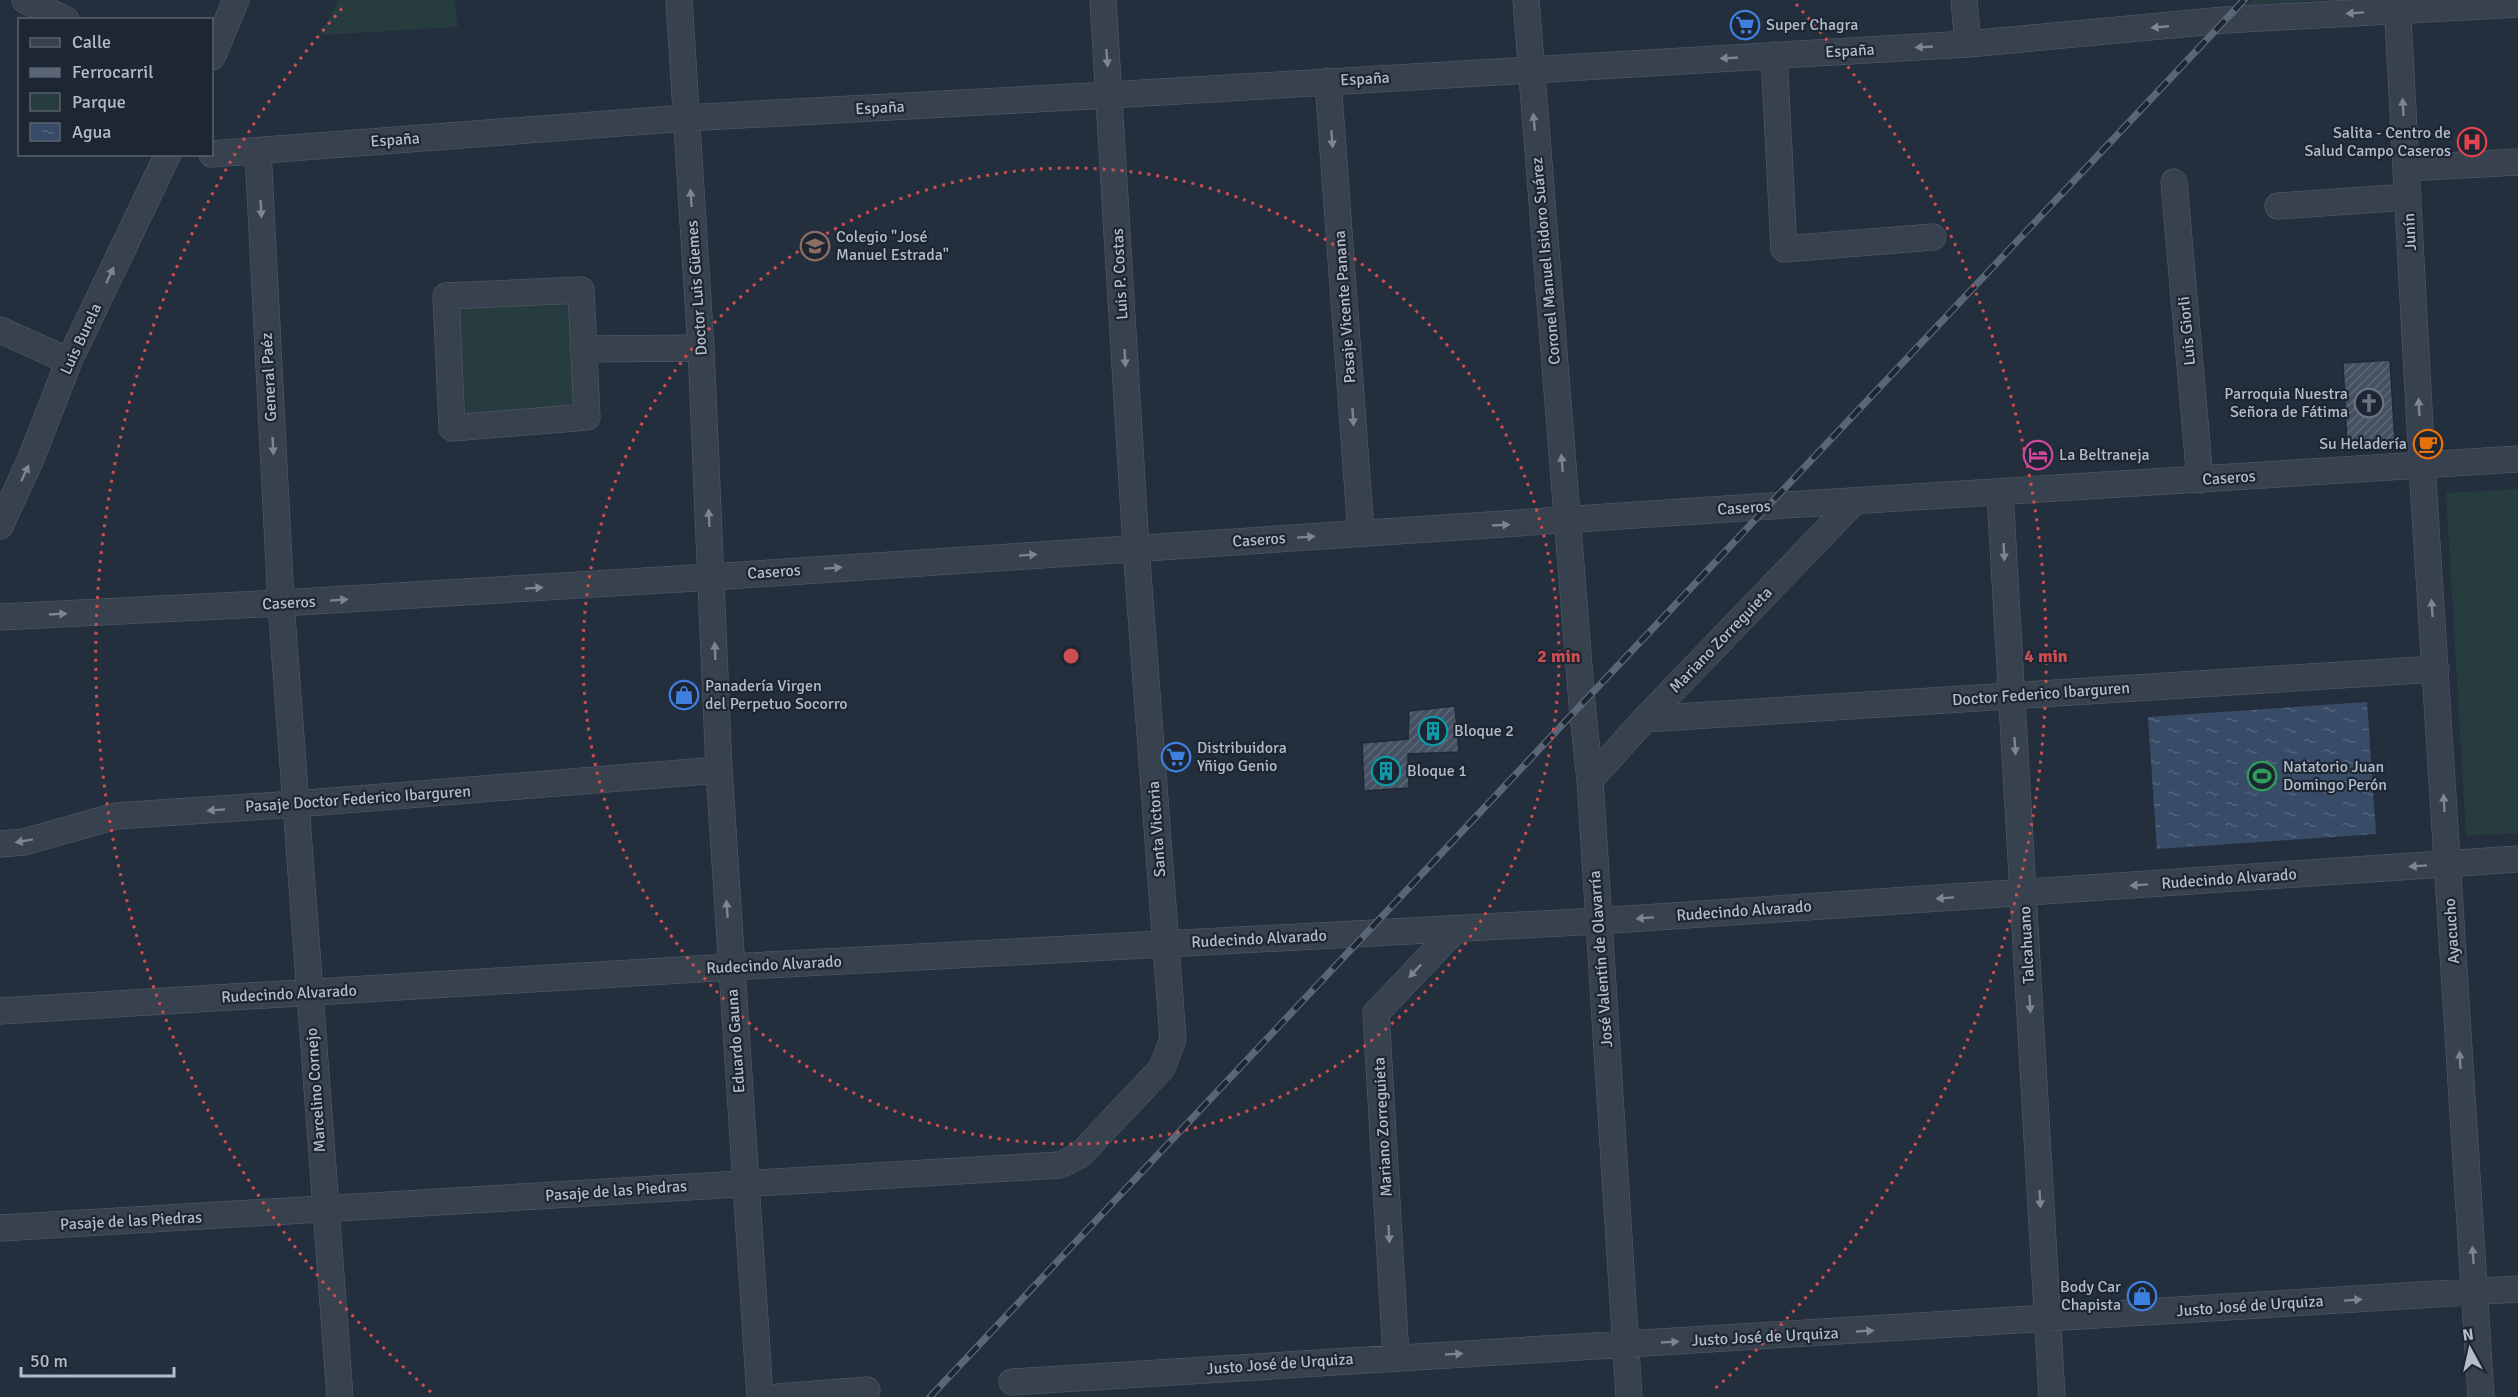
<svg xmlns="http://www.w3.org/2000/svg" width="2518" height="1397" font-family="Signika,sans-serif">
<defs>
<pattern id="water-ripples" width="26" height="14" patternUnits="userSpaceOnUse" patternTransform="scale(1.5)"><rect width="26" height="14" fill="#394c67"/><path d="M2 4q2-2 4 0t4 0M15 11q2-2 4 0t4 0" fill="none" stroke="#53647b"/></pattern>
<pattern id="building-hatch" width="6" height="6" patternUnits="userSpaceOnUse" patternTransform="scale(1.5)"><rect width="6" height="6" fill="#455162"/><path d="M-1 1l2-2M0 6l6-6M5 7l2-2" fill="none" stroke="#5d6877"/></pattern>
</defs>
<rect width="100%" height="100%" fill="#242f3e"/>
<path fill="#263c3f" d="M338,0H454L458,27L321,35Z
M2251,0H2323L2246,5Z
M568,300L575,407L466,414L459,308Z
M2518,489V833L2466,836L2446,493Z"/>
<path fill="url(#water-ripples)" d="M2367,702L2376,834L2157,849L2148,717Z"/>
<path fill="url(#building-hatch)" stroke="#1f2835" stroke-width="1.5" d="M2390,360L2395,442L2347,445L2343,363Z
M1455,706L1459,752L1408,754L1409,788L1364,791L1362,743L1408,739L1409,711Z"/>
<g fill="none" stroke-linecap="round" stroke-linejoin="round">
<g stroke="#565f6c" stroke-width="27">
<path id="minor" d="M25,0L66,20
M679,0L701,348L719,770L760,1397
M1526,0L1582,704L1590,780L1629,1397
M1964,0L1968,44
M2397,0L2422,465L2481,1397
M1774,55L1784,249L1933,237
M212,57L236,0
M1328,81L1361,533
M258,151L281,603L340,1397
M212,154L686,118L1110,95L1968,44L2225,20L2518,4
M2407,168L2518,162
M2174,182L2200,480
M2278,206L2408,197
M581,290L587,417L452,428L446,296Z
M0,330L69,361
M583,349L701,348
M2000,493L2052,1397
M0,526L30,461L69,361L168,154
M0,617L281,603L712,577L1771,506L2518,459
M1645,719L2436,669
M1590,780L1645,719L1854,502
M0,844L24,842L116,816L295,804L719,770
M0,1011L731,967L1598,921L2518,859
M0,1228L1060,1165L1080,1155L1162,1068L1173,1039L1136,548L1103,0
M1396,1357L1376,1013L1456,929
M1012,1382C1514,1350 2016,1321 2518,1289
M778,1397L867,1390"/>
</g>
<use href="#minor" stroke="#38414e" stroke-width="26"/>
<g stroke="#5a6575" stroke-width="7">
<path id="rail" d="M930,1397L2244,0"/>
</g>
<use href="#rail" stroke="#1d2633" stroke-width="4.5" stroke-dasharray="14" stroke-linecap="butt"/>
</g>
<defs><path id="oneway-solid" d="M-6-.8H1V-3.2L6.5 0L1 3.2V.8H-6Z" transform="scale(1.5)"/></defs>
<g fill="#7c8592">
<use href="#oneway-solid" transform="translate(2355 13) rotate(176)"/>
<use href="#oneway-solid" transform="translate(2160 27) rotate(175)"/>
<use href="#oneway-solid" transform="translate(1924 47) rotate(177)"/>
<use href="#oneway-solid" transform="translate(1107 58) rotate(86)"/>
<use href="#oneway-solid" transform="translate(1729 58) rotate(177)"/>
<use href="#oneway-solid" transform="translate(2403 107) rotate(-93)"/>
<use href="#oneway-solid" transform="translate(1534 122) rotate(-95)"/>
<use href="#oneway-solid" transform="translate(1332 139) rotate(86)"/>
<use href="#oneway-solid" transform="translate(691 198) rotate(-94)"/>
<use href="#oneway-solid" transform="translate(261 209) rotate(87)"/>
<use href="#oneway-solid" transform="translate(110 275) rotate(-65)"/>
<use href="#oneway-solid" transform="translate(1125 358) rotate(87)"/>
<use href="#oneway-solid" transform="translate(2419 407) rotate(-93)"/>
<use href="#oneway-solid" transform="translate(1353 417) rotate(86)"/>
<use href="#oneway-solid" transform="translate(273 446) rotate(87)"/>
<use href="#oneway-solid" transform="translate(1562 463) rotate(-95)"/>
<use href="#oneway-solid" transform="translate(25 473) rotate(-65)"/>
<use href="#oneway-solid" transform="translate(709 518) rotate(-93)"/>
<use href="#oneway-solid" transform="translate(1501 525) rotate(-3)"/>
<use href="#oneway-solid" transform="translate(1306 537) rotate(-4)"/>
<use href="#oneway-solid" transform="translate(2004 552) rotate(87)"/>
<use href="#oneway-solid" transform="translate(1028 555) rotate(-4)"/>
<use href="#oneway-solid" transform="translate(833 568) rotate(-4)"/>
<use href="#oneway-solid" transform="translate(534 588) rotate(-4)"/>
<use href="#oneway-solid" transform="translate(339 600) rotate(-4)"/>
<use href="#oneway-solid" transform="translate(2432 608) rotate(-94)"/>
<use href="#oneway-solid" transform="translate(58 614) rotate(-3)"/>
<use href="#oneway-solid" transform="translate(715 651) rotate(-92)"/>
<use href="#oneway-solid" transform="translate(2015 746) rotate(86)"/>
<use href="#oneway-solid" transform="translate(2444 803) rotate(-93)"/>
<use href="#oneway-solid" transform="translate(216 810) rotate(176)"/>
<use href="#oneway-solid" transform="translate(24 841) rotate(170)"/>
<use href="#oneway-solid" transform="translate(2418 866) rotate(176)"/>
<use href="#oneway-solid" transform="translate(2139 885) rotate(176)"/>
<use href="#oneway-solid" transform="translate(1945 898) rotate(176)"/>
<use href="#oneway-solid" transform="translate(727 909) rotate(-94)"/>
<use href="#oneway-solid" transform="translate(1645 918) rotate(176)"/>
<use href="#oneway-solid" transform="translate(1415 971) rotate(133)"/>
<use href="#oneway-solid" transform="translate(2030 1004) rotate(87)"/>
<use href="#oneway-solid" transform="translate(2460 1060) rotate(-94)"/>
<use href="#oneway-solid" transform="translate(2040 1199) rotate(87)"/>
<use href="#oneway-solid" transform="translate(1389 1234) rotate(87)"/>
<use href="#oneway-solid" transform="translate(2473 1255) rotate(-94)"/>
<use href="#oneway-solid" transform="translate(2353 1300) rotate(-4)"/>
<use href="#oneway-solid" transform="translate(1865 1331) rotate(-3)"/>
<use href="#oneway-solid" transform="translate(1670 1342) rotate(-3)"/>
<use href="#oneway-solid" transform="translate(1454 1354) rotate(-3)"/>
</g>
<g fill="none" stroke="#ce4d50" stroke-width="3" stroke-dasharray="3 6">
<circle cx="1071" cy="656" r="488"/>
<path d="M431 1392A975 975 0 0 1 346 4M1796 4A975 975 0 0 1 1711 1392"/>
</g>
<defs>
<g id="supermarket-ring" transform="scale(1.5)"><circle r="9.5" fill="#1d2633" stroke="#3f7fe0" stroke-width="1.5"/><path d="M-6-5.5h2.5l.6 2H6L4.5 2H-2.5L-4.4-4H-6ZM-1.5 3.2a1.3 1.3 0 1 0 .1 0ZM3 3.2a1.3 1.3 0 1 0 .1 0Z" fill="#3f7fe0"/></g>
<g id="hospital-ring" transform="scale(1.5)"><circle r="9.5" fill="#1d2633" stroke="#e0444e" stroke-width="1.5"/><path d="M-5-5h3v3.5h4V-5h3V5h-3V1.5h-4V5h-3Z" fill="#e0444e"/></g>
<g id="school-ring" transform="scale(1.5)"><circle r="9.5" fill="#1d2633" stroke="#8d6e63" stroke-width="1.5"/><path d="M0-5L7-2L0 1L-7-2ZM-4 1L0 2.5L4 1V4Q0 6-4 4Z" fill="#8d6e63"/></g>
<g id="church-ring" transform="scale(1.5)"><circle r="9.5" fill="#1d2633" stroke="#6b7280" stroke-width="1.5"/><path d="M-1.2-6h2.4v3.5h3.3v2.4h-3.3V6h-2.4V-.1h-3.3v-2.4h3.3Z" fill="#6b7280"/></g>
<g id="cafe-ring" transform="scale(1.5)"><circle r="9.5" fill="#1d2633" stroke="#e8710a" stroke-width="1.5"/><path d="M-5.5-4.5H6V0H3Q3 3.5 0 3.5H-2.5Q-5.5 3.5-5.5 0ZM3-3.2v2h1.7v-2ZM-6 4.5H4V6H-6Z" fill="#e8710a"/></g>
<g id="hotel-ring" transform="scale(1.5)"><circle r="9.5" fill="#1d2633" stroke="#d1479c" stroke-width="1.5"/><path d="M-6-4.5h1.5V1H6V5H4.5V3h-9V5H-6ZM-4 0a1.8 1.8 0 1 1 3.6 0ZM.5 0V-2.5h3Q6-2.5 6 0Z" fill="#d1479c"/></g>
<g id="shop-ring" transform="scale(1.5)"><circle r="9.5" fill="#1d2633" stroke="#3f7fe0" stroke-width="1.5"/><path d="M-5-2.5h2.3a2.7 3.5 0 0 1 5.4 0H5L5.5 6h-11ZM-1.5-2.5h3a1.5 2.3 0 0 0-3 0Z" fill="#3f7fe0"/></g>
<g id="building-ring" transform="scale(1.5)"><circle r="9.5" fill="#1d2633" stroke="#0f9aa8" stroke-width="1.5"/><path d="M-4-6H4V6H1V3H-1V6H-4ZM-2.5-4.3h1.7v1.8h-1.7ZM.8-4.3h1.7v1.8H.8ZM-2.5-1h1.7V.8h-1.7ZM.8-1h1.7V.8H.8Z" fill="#0f9aa8"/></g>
<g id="stadium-ring" transform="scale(1.5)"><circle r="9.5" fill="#1d2633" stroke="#2e9e5b" stroke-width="1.5"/><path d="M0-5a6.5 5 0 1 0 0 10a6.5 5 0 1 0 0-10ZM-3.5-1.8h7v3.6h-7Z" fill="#2e9e5b"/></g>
</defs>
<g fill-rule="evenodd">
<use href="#supermarket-ring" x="1745" y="25"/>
<use href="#hospital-ring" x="2472" y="142"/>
<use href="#school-ring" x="815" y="246"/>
<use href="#church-ring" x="2369" y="403"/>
<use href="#cafe-ring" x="2428" y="444"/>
<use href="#hotel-ring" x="2038" y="455"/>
<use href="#shop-ring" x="684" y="695"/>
<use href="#building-ring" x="1433" y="731"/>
<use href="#supermarket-ring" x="1176" y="757"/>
<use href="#building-ring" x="1386" y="771"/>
<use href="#stadium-ring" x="2262" y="776"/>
<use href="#shop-ring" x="2142" y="1296"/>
</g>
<g text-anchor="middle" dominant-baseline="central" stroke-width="4.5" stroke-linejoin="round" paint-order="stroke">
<g font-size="16" fill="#b4bcc9" stroke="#1d2633" text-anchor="start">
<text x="1766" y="25">Super Chagra</text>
<text x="2451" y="133" text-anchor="end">Salita - Centro de<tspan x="2451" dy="18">Salud Campo Caseros</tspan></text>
<text x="836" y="237">Colegio "José<tspan x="836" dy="18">Manuel Estrada"</tspan></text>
<text x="2348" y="394" text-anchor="end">Parroquia Nuestra<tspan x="2348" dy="18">Señora de Fátima</tspan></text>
<text x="2407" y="444" text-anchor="end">Su Heladería</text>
<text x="2059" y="455">La Beltraneja</text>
<text x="705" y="686">Panadería Virgen<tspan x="705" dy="18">del Perpetuo Socorro</tspan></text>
<text x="1454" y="731">Bloque 2</text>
<text x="1197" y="748">Distribuidora<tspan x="1197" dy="18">Yñigo Genio</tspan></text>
<text x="2283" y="767">Natatorio Juan<tspan x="2283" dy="18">Domingo Perón</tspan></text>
<text x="1407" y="771">Bloque 1</text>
<text x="2121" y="1287" text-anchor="end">Body Car<tspan x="2121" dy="18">Chapista</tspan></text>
</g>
<g font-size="16" fill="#b4bcc9" stroke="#1d2633">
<text transform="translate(1850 51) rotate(-3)">España</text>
<text transform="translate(1365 79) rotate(-3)">España</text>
<text transform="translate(880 108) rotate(-3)">España</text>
<text transform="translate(395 140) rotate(-4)">España</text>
<text transform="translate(2410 232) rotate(-93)">Junín</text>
<text transform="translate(1546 261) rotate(-95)">Coronel Manuel Isidoro Suárez</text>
<text transform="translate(1120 274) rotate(-93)">Luis P. Costas</text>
<text transform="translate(697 288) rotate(-94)">Doctor Luis Güemes</text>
<text transform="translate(1345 307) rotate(-94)">Pasaje Vicente Panana</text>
<text transform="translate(2187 331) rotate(-95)">Luis Giorli</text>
<text transform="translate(81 339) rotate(-65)">Luis Burela</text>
<text transform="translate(269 377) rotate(-93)">General Paéz</text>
<text transform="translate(2229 478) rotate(-4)">Caseros</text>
<text transform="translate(1744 508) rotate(-4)">Caseros</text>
<text transform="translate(1259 540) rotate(-4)">Caseros</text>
<text transform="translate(774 572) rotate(-4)">Caseros</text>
<text transform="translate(289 603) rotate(-3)">Caseros</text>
<text transform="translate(1721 640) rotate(-46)">Mariano Zorreguieta</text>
<text transform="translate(2041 694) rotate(-4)">Doctor Federico Ibarguren</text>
<text transform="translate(358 799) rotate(-4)">Pasaje Doctor Federico Ibarguren</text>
<text transform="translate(1157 829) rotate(-94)">Santa Victoria</text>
<text transform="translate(2229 879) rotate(-4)">Rudecindo Alvarado</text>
<text transform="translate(1744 911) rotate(-4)">Rudecindo Alvarado</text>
<text transform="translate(2452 931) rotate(-94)">Ayacucho</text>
<text transform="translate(1259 939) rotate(-3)">Rudecindo Alvarado</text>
<text transform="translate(2027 945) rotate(-93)">Talcahuano</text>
<text transform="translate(1601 959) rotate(-94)">José Valentín de Olavarría</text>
<text transform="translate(774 965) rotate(-3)">Rudecindo Alvarado</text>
<text transform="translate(289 994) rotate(-3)">Rudecindo Alvarado</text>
<text transform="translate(736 1041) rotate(-94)">Eduardo Gauna</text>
<text transform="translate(316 1090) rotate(-94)">Marcelino Cornejo</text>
<text transform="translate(1383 1127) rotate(-93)">Mariano Zorreguieta</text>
<text transform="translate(616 1191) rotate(-4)">Pasaje de las Piedras</text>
<text transform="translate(131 1221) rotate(-3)">Pasaje de las Piedras</text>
<text transform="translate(2250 1306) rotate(-4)">Justo José de Urquiza</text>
<text transform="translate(1765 1337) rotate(-3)">Justo José de Urquiza</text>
<text transform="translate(1280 1364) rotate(-4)">Justo José de Urquiza</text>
</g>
</g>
<circle cx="1071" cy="656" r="9" fill="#ce4d50" stroke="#1d2633" stroke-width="3"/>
<g font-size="18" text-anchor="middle" font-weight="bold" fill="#ce4d50" stroke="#1d2633" stroke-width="4.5" stroke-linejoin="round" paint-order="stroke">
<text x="1559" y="662">2 min</text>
<text x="2046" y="662">4 min</text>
</g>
<rect x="18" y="18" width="195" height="138" fill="#1d2633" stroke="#59626f" stroke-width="1.5"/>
<rect x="30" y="38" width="30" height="9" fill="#38414e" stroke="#59626f" stroke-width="1.5"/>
<text x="72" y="48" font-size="18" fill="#b4bcc9">Calle</text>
<rect x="30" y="68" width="30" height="9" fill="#5a6575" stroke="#59626f" stroke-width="1.5"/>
<text x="72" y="78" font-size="18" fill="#b4bcc9">Ferrocarril</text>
<rect x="30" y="93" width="30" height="18" fill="#263c3f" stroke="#59626f" stroke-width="1.5"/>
<text x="72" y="108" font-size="18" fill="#b4bcc9">Parque</text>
<rect x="30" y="123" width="30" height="18" fill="url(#water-ripples)" stroke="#59626f" stroke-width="1.5"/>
<text x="72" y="138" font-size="18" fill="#b4bcc9">Agua</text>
<g transform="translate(2470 1349) rotate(352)" stroke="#1d2633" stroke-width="4.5" paint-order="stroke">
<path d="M0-4.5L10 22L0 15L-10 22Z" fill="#b4bcc9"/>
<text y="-9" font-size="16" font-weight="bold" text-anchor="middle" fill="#b4bcc9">N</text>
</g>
<path d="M21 1367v9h153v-9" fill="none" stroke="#b4bcc9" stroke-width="3"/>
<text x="30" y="1367" font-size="18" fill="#b4bcc9" stroke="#1d2633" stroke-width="4.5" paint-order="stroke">50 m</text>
</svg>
